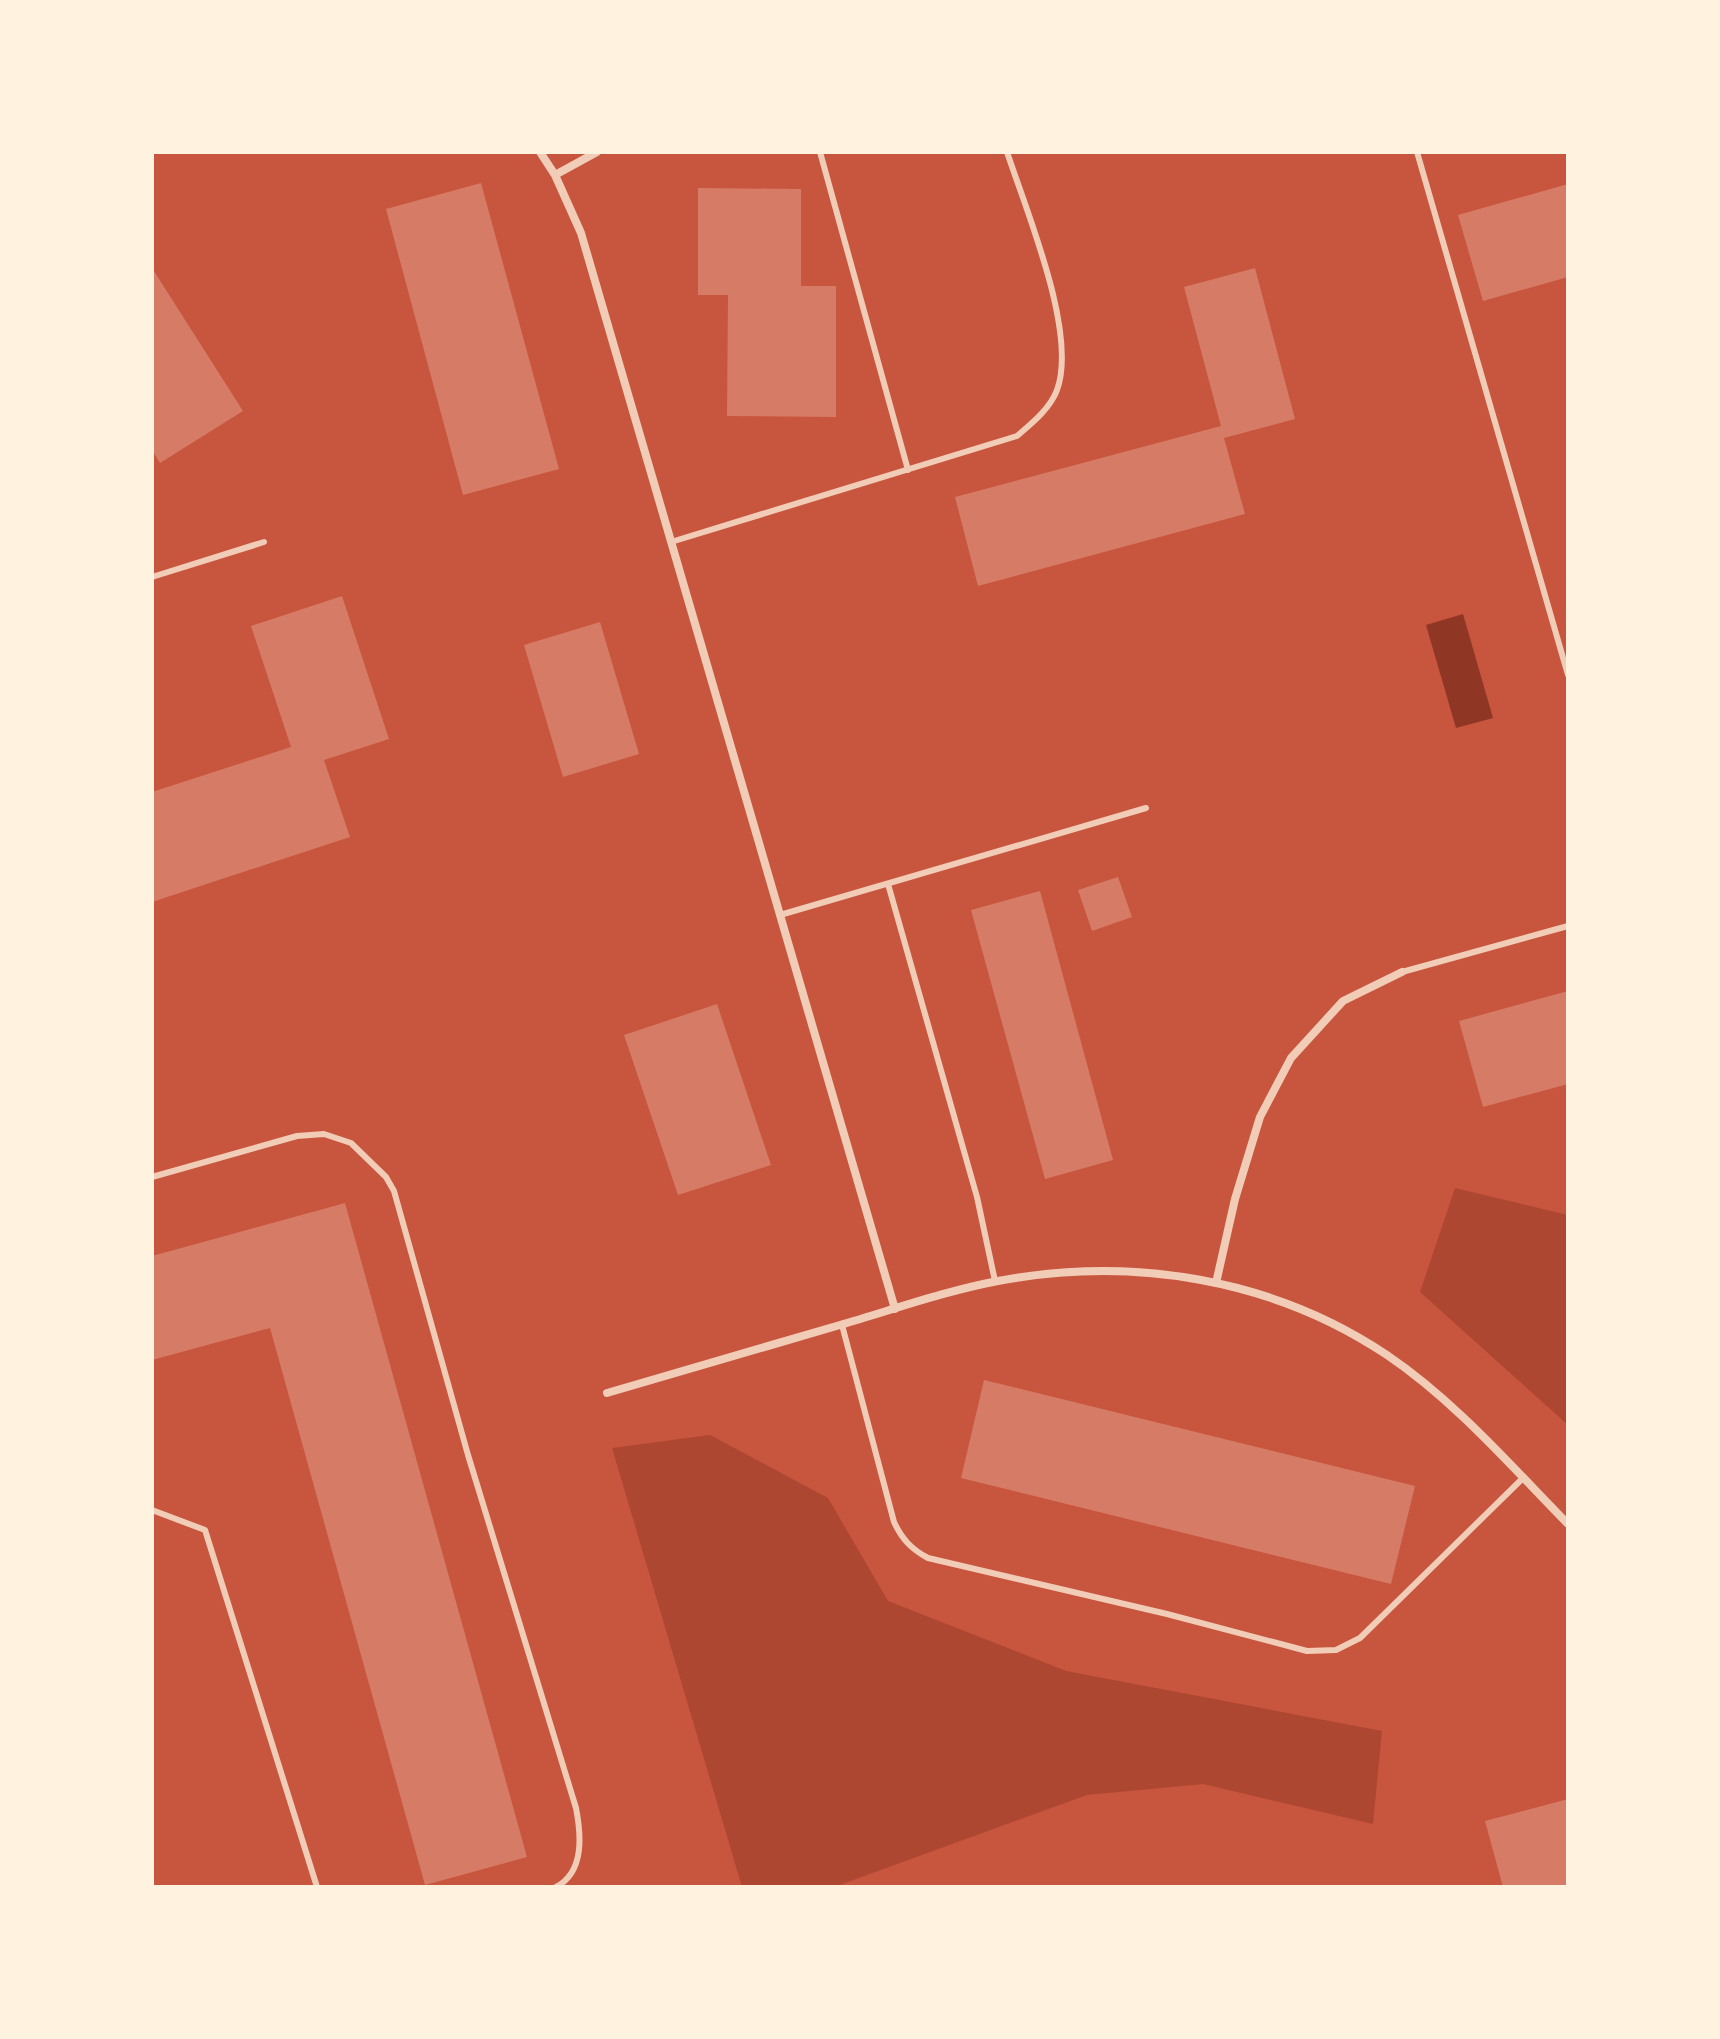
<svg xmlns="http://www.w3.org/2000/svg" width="1720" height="2039" font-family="Literata,serif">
<rect width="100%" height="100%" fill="#c8553d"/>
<path fill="#ae4732" d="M1455,1188L1568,1215V1425L1420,1292Z
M710,1435L828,1498L888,1601L1066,1671L1382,1731L1373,1824L1203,1784L1087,1795L834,1887H742L612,1448Z"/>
<path fill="#8f3625" d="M1463,614L1493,718L1456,728L1426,625Z"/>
<path fill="#d67c66" d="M481,183L559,469L463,495L386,209Z
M1568,184V277L1483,301L1458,215Z
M698,188L801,189V286H836V417L727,416L728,295H698Z
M152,268L243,411L160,463L152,450Z
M1255,268L1295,419L1224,438L1245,514L978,586L955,497L1221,426L1184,287Z
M342,596L389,739L324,760L350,837L152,902V792L291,747L251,626Z
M600,622L639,754L563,777L524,645Z
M1118,877L1132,917L1092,931L1078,890Z
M1040,891L1113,1160L1045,1179L971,910Z
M1568,991V1084L1483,1107L1459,1021Z
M717,1004L771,1165L678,1195L624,1035Z
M345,1203L527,1857L425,1885L270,1328L152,1360V1256Z
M984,1380L1415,1486L1391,1584L961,1478Z
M1568,1799V1887H1503L1485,1821Z"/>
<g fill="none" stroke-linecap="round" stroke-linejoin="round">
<path stroke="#f1ccb7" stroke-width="6" d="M820,152L908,470
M1417,152L1568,675
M671,542L1017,436C1031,424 1050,409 1057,390C1078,333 1026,210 1007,152
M152,577L264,542
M888,884L977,1197L995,1281
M780,915L1146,808
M1402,972L1568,926
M152,1177L297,1136L324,1134L351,1143L386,1177L394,1191L468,1455L576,1808C581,1834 585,1872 556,1887
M842,1325L894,1522C902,1539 911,1549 928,1558L1167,1614L1307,1651L1336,1650L1360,1638L1522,1479
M152,1510L205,1530L317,1887"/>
<path stroke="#f1ccb7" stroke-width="8" d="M540,152L555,175L581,233L895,1309
M555,175L597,152
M1216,1283L1235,1199L1260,1117L1291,1058L1343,1001L1402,972
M607,1393C685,1370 763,1348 840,1325C892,1310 945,1291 998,1281C1132,1256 1272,1278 1387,1355C1455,1401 1511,1466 1568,1524"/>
</g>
<rect width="1720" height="2039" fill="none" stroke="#fff3e0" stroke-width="308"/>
</svg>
